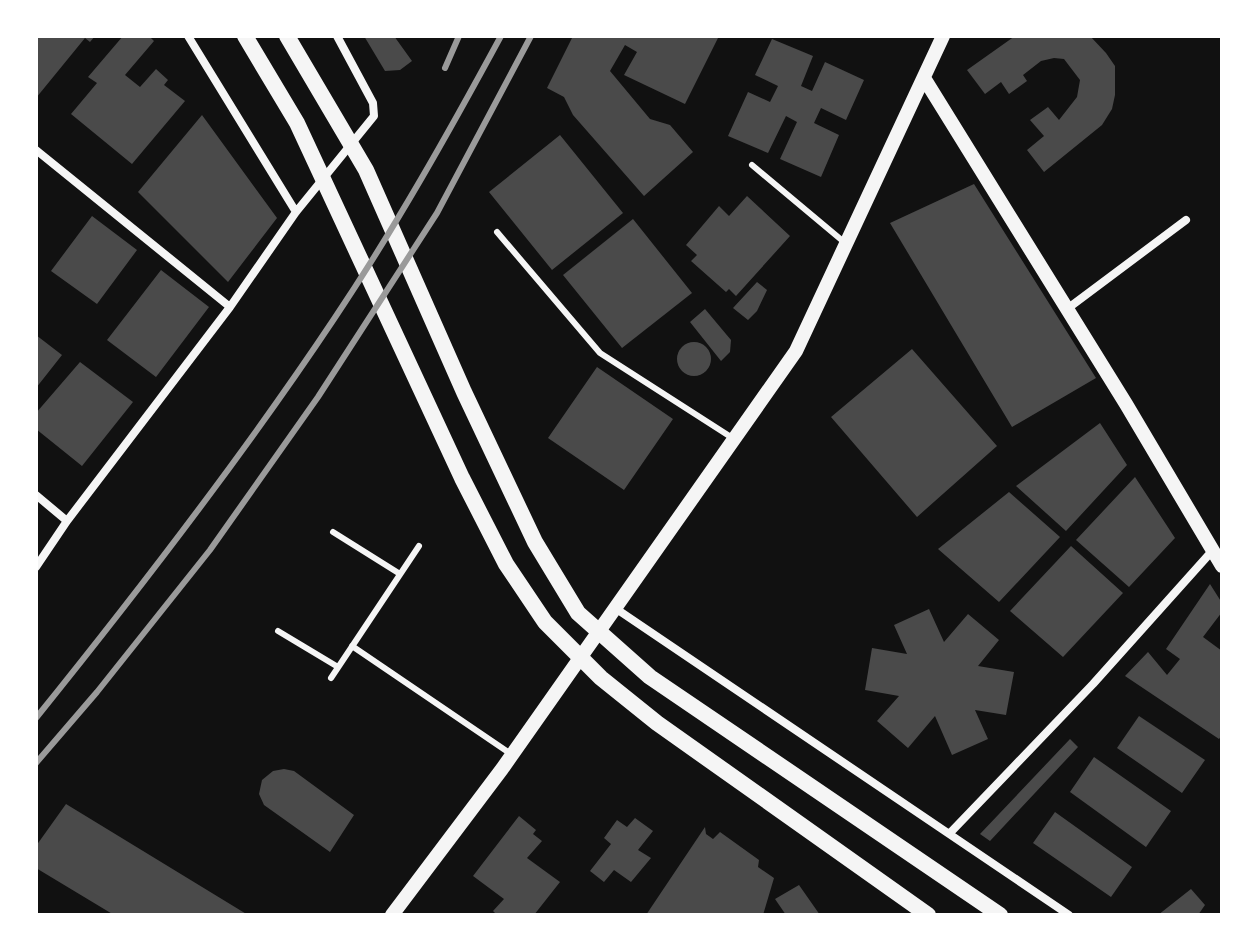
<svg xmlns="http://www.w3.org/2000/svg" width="1258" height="951" font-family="'Open Sans',sans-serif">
<rect width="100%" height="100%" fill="#111"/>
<path fill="#4a4a4a" d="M40,36H95L90,42L85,38L36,98V40Z
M123,36H149L154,41L125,75L140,87L156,69L168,80L164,85L185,101L132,164L71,114L97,83L88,77Z
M364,36H394L412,61L400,70L385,71Z
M573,36H719L685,104L624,75L637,52L625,45L610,71L650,119L670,125L693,152L644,196L573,115L564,97L547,88Z
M1015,36H1090L1106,53L1115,66V95L1112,109L1102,125L1044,172L1027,150L1044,136L1030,120L1048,107L1059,120L1077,97L1080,80L1064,59L1054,58L1041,61L1023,75L1027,81L1009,94L1001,82L985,94L967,70Z
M772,39L813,56L801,86L812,91L825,62L864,80L846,120L821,108L814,123L839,135L821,177L780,159L797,122L786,116L768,153L728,136L748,92L770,102L778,86L755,75Z
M202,115L277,218L228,282L138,192Z
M560,135L623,213L552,270L489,192Z
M974,184L1096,378L1012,427L890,223Z
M747,196L790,236L736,296L729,289L726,292L691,261L697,255L686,245L719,206L729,216Z
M92,216L137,250L97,304L51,271Z
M633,219L692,293L622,348L563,275Z
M161,270L209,307L156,377L107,340Z
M757,282L767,290L757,311L748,320L733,308Z
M705,309L731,340L730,352L721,361L690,322Z
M36,335L62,355L36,388Z
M677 359a17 17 0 1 1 34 0a17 17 0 1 1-34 0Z
M912,349L997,446L917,517L831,417Z
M80,362L133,402L82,466L36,429V413Z
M597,367L673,419L624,490L548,438Z
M1100,423L1127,465L1066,531L1016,486Z
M1135,477L1175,538L1129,587L1076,540Z
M1009,492L1060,537L999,602L938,549Z
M1071,546L1123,593L1063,657L1010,611Z
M1210,584L1222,603V612L1203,637L1222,651V735L1219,739L1125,676L1148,652L1167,675L1180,659L1166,649Z
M929,609L944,642L968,614L999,640L978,666L1014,672L1006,715L975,710L988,739L952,755L935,716L908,748L877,721L899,696L865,690L872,648L907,654L894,625Z
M1139,716L1205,760L1182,793L1117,748Z
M1070,739L1078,747L990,841L980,834Z
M1094,757L1171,811L1146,847L1070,792Z
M284,769L294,771L354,815L330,852L264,805L259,794L262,780L273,771Z
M66,804L248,915H114L36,868V846Z
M1055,812L1132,867L1111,897L1033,843Z
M519,816L536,830L533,834L542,841L527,858L560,882L534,915H497L493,911L504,899L473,876Z
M635,818L653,831L638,850L651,858L631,882L614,870L604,882L590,871L611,844L604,838L617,820L627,827Z
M705,827L706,834L713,839L720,832L759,860L758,867L774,878L763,915H646Z
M799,885L820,915H786L775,899Z
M1191,889L1205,905L1198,915H1158Z"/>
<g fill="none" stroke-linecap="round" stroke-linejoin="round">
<path stroke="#f5f5f5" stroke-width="6" d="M752,165L844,242
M497,232L600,353L734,439
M333,532L400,574
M278,631L338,667
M352,646L511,754
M331,678L419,546"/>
<path stroke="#f5f5f5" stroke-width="8" d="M188,36L296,212
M36,150L230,307
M1067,309L1186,220
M36,495L67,521
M36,567L67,521L230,307L296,212L374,116L373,103L337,36
M615,608L1069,915
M950,833L1093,684L1213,550"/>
<path stroke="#f5f5f5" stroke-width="14" d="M924,78L1126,404L1222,566
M392,915L502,769L796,351L943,36"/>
<path stroke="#f5f5f5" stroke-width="16" d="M245,36L297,123L462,478L506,564L545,622L601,678L657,723L928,915
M287,36L366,170L464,392L535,542L578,613L650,677L1000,915"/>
<path stroke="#9a9a9a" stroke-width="6" d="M445,68L459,36
M36,718C140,589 242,457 334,319C395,228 449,132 501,36
M36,763L97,692L210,550L318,397L437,213L531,36"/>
</g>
<rect width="1258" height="951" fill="none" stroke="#ffffff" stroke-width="76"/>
</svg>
